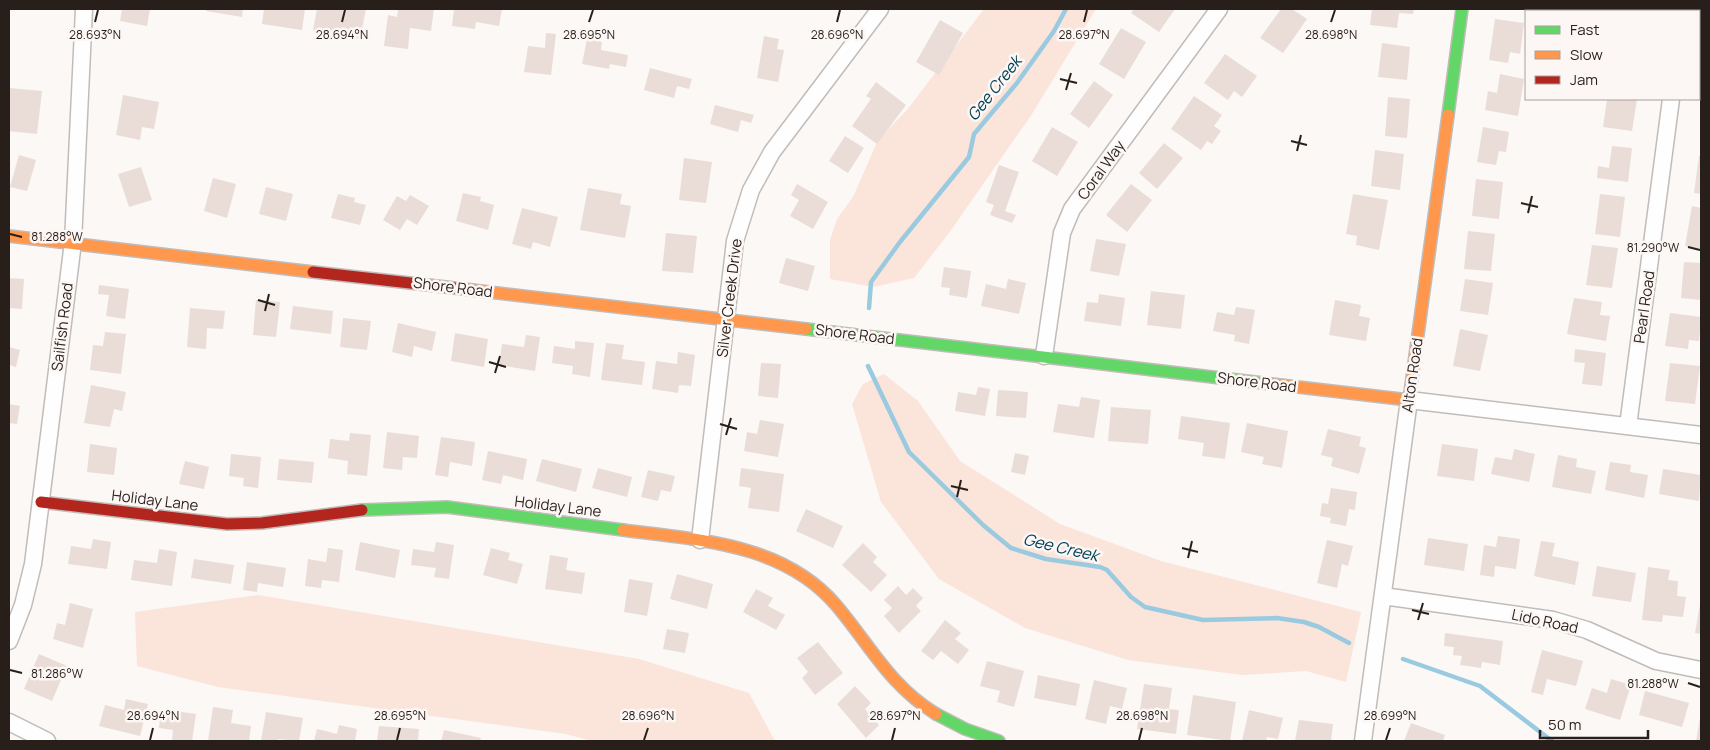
<svg xmlns="http://www.w3.org/2000/svg" width="1710" height="750" font-family="Manrope,sans-serif">
<rect width="100%" height="100%" fill="#fbf8f6"/>
<path fill="#fbe4da" d="M984,9H1096L1032,114L949,233L914,278L873,287L830,279V240L837,219L853,197L878,140L907,110Z
M884,374L918,401L960,461L1060,524L1161,561L1361,612L1346,682L1306,671L1242,675L1128,660L1025,628L939,579L881,502L852,404L863,384Z
M258,595L639,659L749,693L775,741H592L566,734L218,687L137,666L135,612Z"/>
<g fill="none" stroke-linecap="round" stroke-linejoin="round">
<path stroke="#9acadf" stroke-width="4.5" d="M869,308L871,282L900,242L969,157L974,134L1017,83L1054,31L1066,9
M868,366L909,452L983,525L1011,548L1046,559L1100,567L1107,570L1131,597L1145,607L1203,620L1277,618L1304,622L1319,627L1349,643
M1403,659L1480,686L1552,741"/>
</g>
<path fill="#eaddd7" d="M122,9H150L147,26L120,21Z
M207,9H243L242,17L206,11Z
M264,9H305L302,30L262,24Z
M317,9H366L360,39L313,30Z
M398,9H434L431,31L410,28L408,49L384,46L388,15L397,17Z
M454,9H502L499,26L476,22L475,29L452,26Z
M1134,9H1175L1159,32L1131,13Z
M1281,9H1292L1307,19L1283,53L1260,38Z
M1372,9H1414L1413,14L1399,13L1397,28L1370,25Z
M1624,9H1650V11H1624Z
M1495,19L1524,23L1520,54L1510,52L1508,63L1489,60Z
M940,20L963,33L939,75L916,62Z
M1121,28L1146,42L1124,79L1099,64Z
M546,33L556,34L551,75L524,72L528,46L545,48Z
M764,36L779,39L777,49L784,50L778,82L757,78Z
M587,39L602,42L601,50L628,55L626,67L610,64L609,69L582,64Z
M1382,43L1410,47L1407,80L1378,77Z
M1225,54L1257,76L1242,97L1234,91L1228,100L1204,83Z
M650,68L692,79L689,89L677,86L674,98L644,90Z
M1500,74L1524,79L1518,116L1485,110L1488,91L1497,93Z
M1094,81L1113,95L1089,128L1070,114Z
M876,82L906,105L877,144L852,126L871,99L866,96Z
M9,88L42,91L37,134L9,131Z
M123,95L159,102L154,129L142,127L140,140L116,135Z
M1194,96L1222,115L1214,126L1221,131L1212,144L1207,141L1201,150L1171,129Z
M1388,97L1410,99L1407,138L1385,136Z
M1607,99H1637L1632,131L1603,127Z
M715,105L754,115L751,123L741,120L738,132L710,124Z
M1052,127L1078,142L1057,176L1032,161Z
M1483,127L1509,132L1506,152L1499,151L1496,165L1477,162Z
M845,136L864,148L848,173L829,161Z
M1164,143L1183,158L1157,189L1139,173Z
M1612,146L1632,148L1628,182L1597,178L1598,166L1609,168Z
M1375,150L1404,154L1400,190L1371,186Z
M19,155L36,160L27,191L10,187Z
M1699,156H1701V194L1694,193Z
M684,158L712,162L706,203L679,200Z
M999,165L1019,172L1005,211L1016,215L1012,223L990,215L994,205L986,202Z
M141,167L152,200L129,207L118,174Z
M213,178L236,184L227,218L204,211Z
M1476,179L1503,182L1499,219L1472,216Z
M797,184L828,202L813,229L790,216L799,200L791,195Z
M1131,184L1152,200L1127,232L1106,215Z
M266,187L293,194L286,221L259,214Z
M588,188L622,194L620,204L631,206L625,238L580,230Z
M463,193L481,197L480,201L494,205L488,230L456,221Z
M338,194L355,198L354,202L366,205L360,225L331,218Z
M1353,194L1388,200L1379,250L1356,245L1357,236L1346,234Z
M1600,194L1625,197L1620,237L1595,234Z
M410,195L429,206L417,225L407,219L400,230L383,220L397,196L406,201Z
M1692,206L1701,208V249L1685,246Z
M522,208L558,217L550,247L533,242L531,249L512,244Z
M1468,231L1495,234L1491,271L1464,269Z
M666,233L697,236L693,273L662,271Z
M1096,239L1126,244L1119,276L1090,271Z
M1592,245L1618,248L1612,288L1586,285Z
M786,258L815,266L808,291L779,283Z
M1684,262L1701,263V300L1681,298Z
M944,267L971,271L967,298L949,295L950,288L941,287Z
M9,278L24,279L22,309L9,308Z
M1008,279L1026,283L1019,314L981,306L986,284L1006,289Z
M1465,279L1493,283L1488,315L1460,311Z
M99,285L129,289L125,319L106,316L109,295L98,294Z
M1151,291L1185,295L1181,329L1147,325Z
M1099,294L1125,298L1121,326L1084,321L1087,302L1098,303Z
M1574,298L1602,302L1600,315L1610,316L1606,341L1567,334Z
M256,300L280,302L276,337L253,335Z
M1335,300L1361,305L1359,316L1370,318L1366,341L1329,335Z
M293,306L333,311L331,334L290,329Z
M1236,307L1255,310L1249,344L1234,341L1235,335L1213,331L1217,312L1234,315Z
M190,308L225,311L223,329L207,328L206,349L187,347Z
M1670,313L1701,317L1699,341L1689,340L1688,349L1665,346Z
M343,318L371,321L367,350L340,347Z
M398,323L436,332L432,351L414,346L412,357L392,352Z
M1460,329L1488,335L1480,371L1453,366Z
M105,332L126,334L121,374L90,370L93,345L103,346Z
M455,333L488,339L484,367L451,361Z
M526,335L540,337L535,371L499,365L502,344L524,347Z
M575,341L594,343L590,377L572,374L573,366L552,363L554,346L575,349Z
M606,343L624,345L622,359L645,362L642,385L601,380Z
M9,347L20,350L16,367L9,365Z
M1575,349L1606,353L1602,386L1582,384L1585,363L1574,362Z
M678,352L695,355L691,386L679,385L678,393L652,389L656,361L677,364Z
M761,363L781,364L778,398L758,396Z
M1670,363L1700,366L1695,404L1665,401Z
M91,385L126,392L122,411L114,409L110,427L84,423Z
M978,387L990,389L985,416L955,411L958,392L976,395Z
M998,390L1028,392L1026,418L996,416Z
M1081,397L1100,400L1094,438L1053,432L1058,404L1079,407Z
M9,404L20,406L17,424L9,423Z
M1111,407L1151,410L1148,444L1108,441Z
M1181,416L1230,423L1225,459L1202,456L1204,443L1178,439Z
M760,420L784,424L778,457L744,451L747,432L757,434Z
M1247,423L1288,431L1282,468L1262,464L1264,457L1241,452Z
M1328,429L1361,437L1359,446L1366,448L1359,474L1331,466L1333,458L1321,455Z
M387,432L419,436L417,458L403,457L402,470L383,468Z
M350,433L371,435L367,476L347,474L348,461L328,458L330,439L349,441Z
M441,437L475,442L472,466L450,462L448,477L435,475Z
M90,444L117,448L114,475L87,472Z
M1442,444L1478,449L1474,481L1437,476Z
M1514,449L1535,454L1529,482L1491,474L1495,457L1512,460Z
M488,451L527,459L523,480L503,475L501,484L482,480Z
M1015,453L1029,456L1025,475L1011,472Z
M231,454L261,457L258,488L243,486L244,478L229,476Z
M1558,455L1577,459L1576,467L1596,471L1591,494L1552,487Z
M279,459L314,462L312,483L277,480Z
M542,459L582,469L576,492L536,481Z
M185,461L209,467L204,489L179,484Z
M1610,462L1631,465L1630,472L1648,475L1644,498L1605,490Z
M598,468L632,477L627,497L592,488Z
M741,468L784,474L779,512L748,508L751,488L739,486Z
M1663,469L1701,475L1699,501L1659,494Z
M648,470L675,476L671,492L661,490L658,501L641,497Z
M1331,488L1357,492L1355,510L1349,509L1346,526L1330,523L1331,518L1320,516L1322,503L1328,504Z
M806,509L843,526L833,548L796,531Z
M1498,536L1520,539L1516,569L1495,566L1494,577L1480,575L1484,545L1496,547Z
M1428,538L1468,544L1464,571L1424,565Z
M93,539L111,542L107,569L68,564L71,546L91,549Z
M1327,540L1353,546L1348,566L1342,564L1337,588L1317,583Z
M1541,541L1555,543L1552,556L1579,562L1575,585L1534,576Z
M360,542L400,550L395,578L355,570Z
M436,542L454,545L449,579L434,577L436,568L411,565L413,549L434,552Z
M863,543L877,557L873,562L887,575L871,592L842,565Z
M328,548L343,550L339,582L322,580L321,588L305,586L308,559L326,562Z
M491,548L510,553L508,560L523,564L517,584L483,575Z
M159,549L177,552L172,586L131,580L134,560L157,563Z
M550,555L568,558L566,570L585,573L582,594L545,589Z
M194,559L234,565L231,584L191,578Z
M247,562L286,568L283,587L258,583L257,592L243,590Z
M1597,566L1636,573L1631,602L1592,596Z
M1648,567L1670,570L1668,580L1678,581L1677,596L1686,597L1683,617L1663,615L1662,622L1642,620Z
M677,574L713,584L707,609L670,599Z
M629,579L653,583L647,616L624,612Z
M898,586L906,595L913,588L923,598L916,606L921,611L899,633L884,616L892,608L884,600Z
M756,589L773,598L768,606L785,615L776,630L743,612Z
M70,603L93,609L83,648L53,639L57,623L65,625Z
M1700,604H1701V634L1695,633Z
M945,620L961,633L955,639L969,650L958,664L941,651L933,660L921,651Z
M667,629L689,633L685,653L663,649Z
M1445,633L1503,641L1500,665L1482,662L1481,668L1460,665L1462,656L1453,655L1454,647L1444,646Z
M818,642L843,673L815,695L802,678L808,672L797,658Z
M1542,650L1583,661L1576,686L1547,679L1543,695L1531,692Z
M39,654L67,666L52,701L24,689Z
M987,661L1024,671L1014,707L997,702L1000,691L980,686Z
M1038,675L1080,684L1076,706L1034,698Z
M1611,679L1631,685L1620,720L1585,709L1592,688L1607,693Z
M1094,680L1127,688L1122,709L1110,706L1106,724L1085,719Z
M1144,684L1172,688L1169,709L1179,710L1176,734L1137,729Z
M855,686L871,703L865,709L879,725L866,738L837,704Z
M1645,691L1689,703L1682,727L1639,715Z
M1193,695L1236,702L1230,741L1187,735Z
M126,699L148,704L140,736L99,726L105,705L124,710Z
M213,707L233,710L231,723L251,726L249,741H208Z
M161,709L196,714L192,741L172,740L173,730L159,728Z
M1249,710L1283,718L1278,739L1267,737L1266,741H1242Z
M266,712L303,718L299,741L278,739V741H261Z
M1700,718L1701,741H1696Z
M1299,720L1333,724L1331,741H1295Z
M1411,723L1445,735L1443,741H1404Z
M339,725L357,729L355,741H314L317,729L337,734Z
M379,726L419,729L418,741H377Z
M444,730L481,738L480,741H441Z"/>
<g fill="none" stroke-linecap="round" stroke-linejoin="round">
<g stroke="#c2bcb9" stroke-width="19">
<path id="street" d="M1683,11V9
M1044,356L1062,233L1072,209L1219,9
M1628,426L1671,99
M700,540L735,241L751,190L772,152L880,9
M1383,596L1553,620L1587,630L1656,661L1701,670
M9,641L23,605L33,564L73,242L84,9
M9,722L47,741
M1363,741L1409,400L1701,435"/>
</g>
<g stroke="#c2bcb9" stroke-width="14">
<path id="fast" d="M1448,115L1462,9
M806,329L1263,383
M362,510L447,507L623,530
M936,714L965,729L999,741"/>
</g>
<g stroke="#c2bcb9" stroke-width="14">
<path id="slow" d="M9,236L313,272
M472,290L806,329
M1263,383L1409,400L1448,115
M623,530C698,540 783,543 836,605C870,645 889,685 936,714"/>
</g>
<g stroke="#c2bcb9" stroke-width="14">
<path id="jam" d="M313,272L472,290
M41,502L227,524L262,523L362,510"/>
</g>
<use href="#street" stroke="#fefefe" stroke-width="16"/>
<use href="#fast" stroke="#63d668" stroke-width="11"/>
<use href="#slow" stroke="#ff974d" stroke-width="11"/>
<use href="#jam" stroke="#b3261e" stroke-width="11"/>
</g>
<path fill="none" stroke="#281f1b" stroke-width="2" d="M95,22L98,10M342,22L345,10M589,22L593,10M837,22L840,10M1084,22L1087,10M1331,22L1335,10M1060,79L1077,83M1066,90L1071,73M1291,141L1307,145M1297,151L1301,135M1521,203L1538,207M1528,213L1532,196M10,234L22,237M1688,247L1700,250M258,300L275,305M265,311L269,294M489,362L506,367M495,373L500,356M720,424L737,429M726,435L731,418M951,486L968,490M957,497L961,480M1182,548L1198,552M1188,558L1192,541M1412,610L1429,614M1418,620L1423,603M10,670L22,673M1688,683L1700,687M150,740L153,728M397,740L400,728M644,740L648,728M892,740L895,728M1139,740L1142,728M1386,740L1390,728"/>
<g text-anchor="middle" dominant-baseline="central" stroke-width="5" stroke-linejoin="round" paint-order="stroke">
<g font-size="15" fill="#281f1b" stroke="#fcf7f5">
<text transform="translate(1101 170) rotate(-54)">Coral Way</text>
<text transform="translate(453 287) rotate(7)">Shore Road</text>
<text transform="translate(729 298) rotate(-83)">Silver Creek Drive</text>
<text transform="translate(1644 307) rotate(-82)">Pearl Road</text>
<text transform="translate(62 327) rotate(-83)">Sailfish Road</text>
<text transform="translate(855 334) rotate(7)">Shore Road</text>
<text transform="translate(1412 375) rotate(-82)">Alton Road</text>
<text transform="translate(1257 382) rotate(7)">Shore Road</text>
<text transform="translate(155 500) rotate(7)">Holiday Lane</text>
<text transform="translate(558 506) rotate(7)">Holiday Lane</text>
<text transform="translate(1545 621) rotate(12)">Lido Road</text>
</g>
<g font-size="16" font-style="italic" fill="#004256" stroke="#fcf7f5">
<text transform="translate(994 88) rotate(-52)">Gee Creek</text>
<text transform="translate(1061 547) rotate(13)">Gee Creek</text>
</g>
</g>
<g font-size="12" text-anchor="middle" fill="#281f1b" stroke="#fcf7f5" stroke-width="5" stroke-linejoin="round" paint-order="stroke">
<text x="95" y="39">28.693°N</text>
<text x="342" y="39">28.694°N</text>
<text x="589" y="39">28.695°N</text>
<text x="837" y="39">28.696°N</text>
<text x="1084" y="39">28.697°N</text>
<text x="1331" y="39">28.698°N</text>
<text x="57" y="241">81.288°W</text>
<text x="1653" y="252">81.290°W</text>
<text x="57" y="678">81.286°W</text>
<text x="1653" y="688">81.288°W</text>
<text x="153" y="720">28.694°N</text>
<text x="400" y="720">28.695°N</text>
<text x="648" y="720">28.696°N</text>
<text x="895" y="720">28.697°N</text>
<text x="1142" y="720">28.698°N</text>
<text x="1390" y="720">28.699°N</text>
</g>
<rect width="1710" height="750" fill="none" stroke="#281f1b" stroke-width="20"/>
<rect x="1525" y="10" width="175" height="90" fill="#fcf7f5" stroke="#a7a19e"/>
<rect x="1535" y="26" width="25" height="8" fill="#63d668" stroke="#a7a19e"/>
<text x="1570" y="35" font-size="15" fill="#281f1b">Fast</text>
<rect x="1535" y="51" width="25" height="8" fill="#ff974d" stroke="#a7a19e"/>
<text x="1570" y="60" font-size="15" fill="#281f1b">Slow</text>
<rect x="1535" y="76" width="25" height="8" fill="#b3261e" stroke="#a7a19e"/>
<text x="1570" y="85" font-size="15" fill="#281f1b">Jam</text>
<path d="M1540 730v8h108v-8" fill="none" stroke="#281f1b" stroke-width="2.5"/>
<text x="1548" y="730" font-size="15" fill="#281f1b" stroke="#fcf7f5" stroke-width="4" paint-order="stroke">50 m</text>
</svg>
